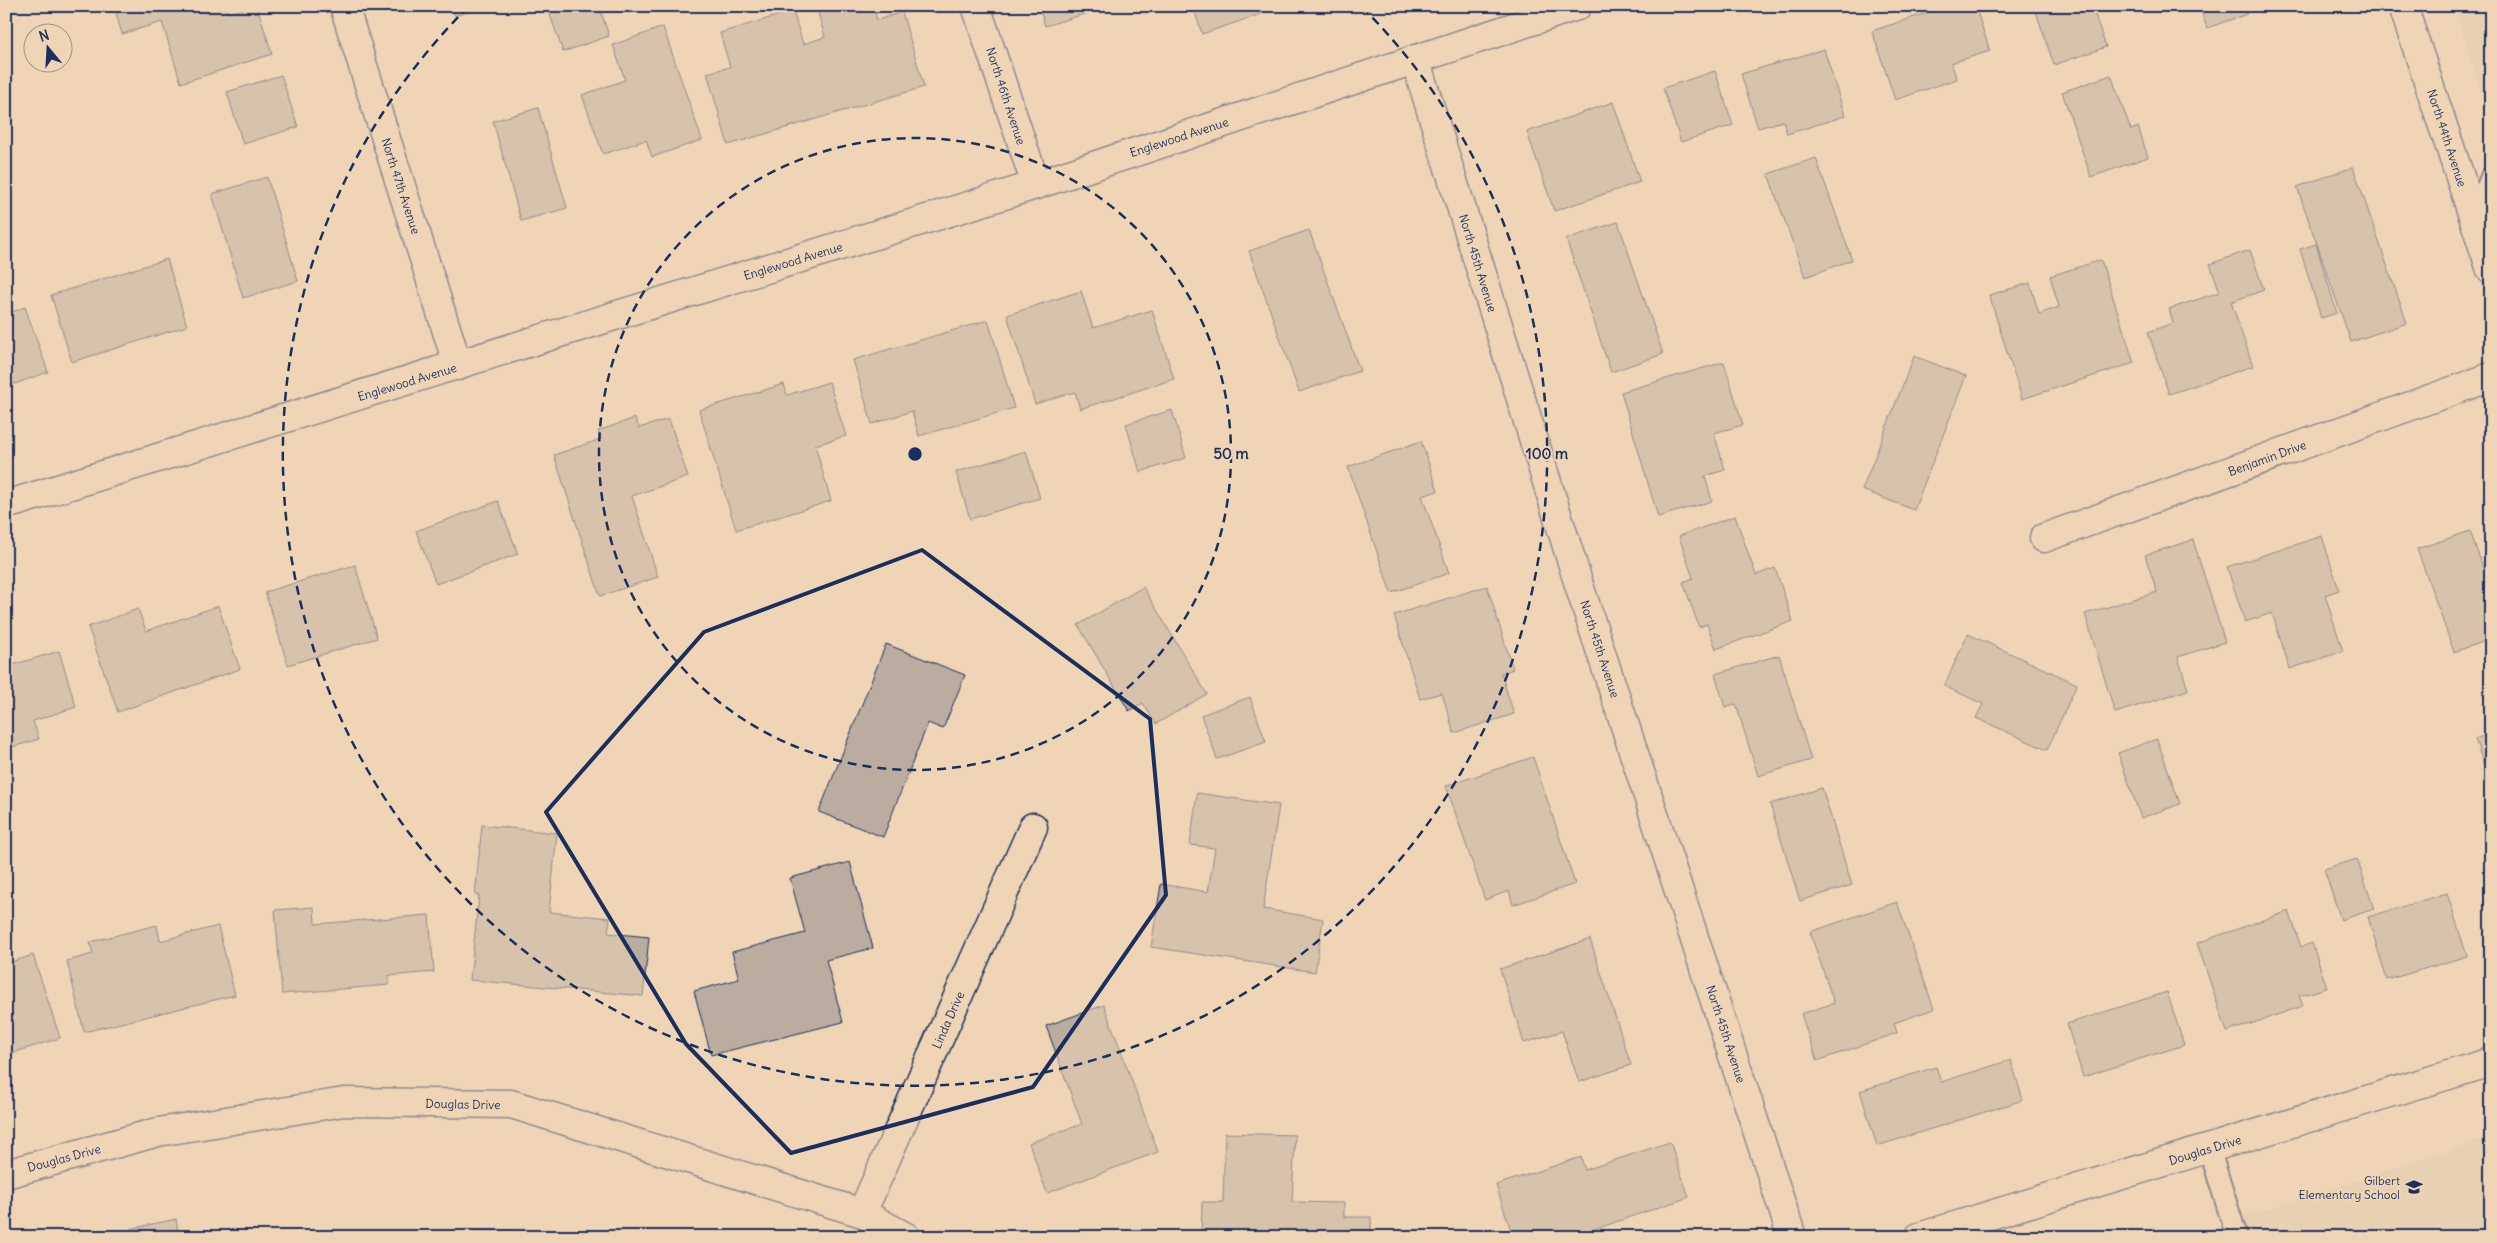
<svg xmlns="http://www.w3.org/2000/svg" width="2497" height="1243" font-family="Delius,sans-serif">
<rect width="100%" height="100%" fill="#efd5b6"/>
<filter id="ink" filterUnits="userSpaceOnUse"><feTurbulence type="fractalNoise" baseFrequency=".02" numOctaves="2"/><feDisplacementMap in="SourceGraphic" scale="10" xChannelSelector="R" yChannelSelector="G"/><feConvolveMatrix kernelMatrix="1 2 1 2 8 2 1 2 1" color-interpolation-filters="sRGB"/></filter>
<g filter="url(#ink)">
<path fill="#dfc9af" d="M2454,6H2491V124Z
M2491,1137V1237H2182Z"/>
<path fill="#bbaca0" stroke="#1b2f5e" d="M114,6H226L228,13L257,6L272,54L181,83L162,22L122,34Z
M452,6H486L455,16Z
M547,6H599L609,36L563,52Z
M816,6H873L877,20L902,12L924,87L728,145L707,73L730,67L720,33L793,11L803,44L825,37Z
M1039,6H1111L1045,26Z
M1193,6H1259L1261,14L1202,34Z
M1948,6H1975L1990,51L1951,63L1957,79L1895,100L1872,31Z
M2034,6H2092L2106,47L2054,65Z
M2199,6H2245L2247,14L2207,28Z
M663,27L702,140L652,157L646,140L603,154L582,95L625,80L613,45Z
M1824,49L1845,116L1787,134L1783,121L1758,128L1741,74Z
M1715,71L1733,125L1681,142L1663,88Z
M281,75L298,127L243,144L227,92Z
M2111,75L2131,130L2138,127L2148,157L2091,177L2062,92Z
M1613,102L1640,182L1554,211L1527,132Z
M538,108L567,208L521,221L493,121Z
M1816,158L1852,260L1805,277L1768,174Z
M2353,167L2407,323L2351,342L2297,187Z
M267,177L298,281L243,298L212,194Z
M1618,222L1663,354L1611,372L1566,239Z
M1309,230L1360,371L1299,392L1249,251Z
M2316,244L2337,313L2321,318L2300,249Z
M2250,250L2264,290L2231,302L2253,366L2169,394L2148,332L2173,323L2169,309L2220,292L2210,264Z
M167,259L187,326L72,362L51,295Z
M2101,260L2134,363L2022,399L1989,295L2030,283L2039,314L2059,307L2050,276Z
M1081,291L1093,328L1152,310L1174,379L1080,409L1075,392L1035,404L1007,315Z
M25,307L48,372L6,387V314Z
M988,320L1014,408L919,436L912,411L872,424L853,360Z
M1914,356L1966,376L1914,510L1862,490Z
M1724,362L1743,425L1714,433L1725,470L1705,476L1712,501L1658,517L1621,392Z
M829,382L846,436L815,445L831,501L736,530L699,410L784,384L787,395Z
M1172,410L1186,458L1140,472L1126,424Z
M635,418L639,428L669,419L688,477L632,496L658,577L600,596L554,455L601,439L598,431Z
M1421,441L1438,491L1422,496L1449,573L1391,593L1348,467Z
M1026,451L1040,498L970,519L956,472Z
M498,501L518,554L436,584L416,531Z
M1735,516L1756,575L1775,568L1793,621L1716,649L1707,624L1699,627L1683,582L1693,578L1679,536Z
M2470,531L2491,590V639L2454,652L2417,549Z
M2322,536L2339,590L2325,595L2343,651L2290,669L2272,613L2245,622L2227,567Z
M2193,540L2225,642L2178,657L2188,690L2115,713L2085,614L2157,592L2145,555Z
M355,565L377,638L288,665L265,592Z
M1487,586L1513,669L1501,673L1514,714L1454,733L1442,693L1420,699L1394,615Z
M1143,587L1207,694L1156,724L1143,703L1129,711L1078,625Z
M218,606L240,669L118,712L88,627L138,609L146,631Z
M1968,634L2077,684L2047,750L1976,718L1983,704L1944,686Z
M886,644L965,675L943,729L928,723L883,837L819,812Z
M59,651L76,707L33,721L39,739L6,749V667Z
M1779,655L1811,760L1758,776L1736,704L1725,707L1715,674Z
M1250,697L1266,742L1217,759L1201,715Z
M2491,733V786L2475,739Z
M2157,739L2180,804L2141,818L2118,753Z
M1533,757L1575,884L1513,905L1509,891L1485,900L1446,786Z
M1822,788L1852,885L1800,901L1770,804Z
M1197,793L1279,805L1263,909L1323,919L1315,972L1151,947L1161,884L1208,892L1215,848L1190,845Z
M482,825L557,833L549,912L610,918L608,933L649,937L643,996L470,980L479,895H475Z
M2357,859L2374,909L2341,920L2324,869Z
M850,862L873,948L826,960L843,1022L711,1055L694,991L739,979L732,952L805,933L790,878Z
M2447,893L2467,956L2387,980L2368,917Z
M1897,902L1934,1009L1894,1023L1897,1033L1817,1061L1801,1014L1834,1003L1810,932Z
M314,907L315,924L429,915L434,972L388,976L389,985L282,994L275,910Z
M2289,911L2301,947L2312,943L2327,988L2299,996L2303,1006L2227,1032L2197,943Z
M157,925L160,941L218,926L235,995L84,1032L67,961L93,954L90,942Z
M1590,939L1631,1065L1579,1082L1562,1031L1524,1043L1500,969Z
M33,955L60,1038L6,1055V964Z
M2167,992L2184,1045L2083,1077L2067,1024Z
M1104,1005L1158,1152L1047,1193L1029,1143L1082,1124L1046,1026Z
M2011,1060L2023,1100L1877,1146L1860,1091L1936,1067L1941,1082Z
M1225,1133L1295,1135L1292,1202L1344,1203V1217H1371V1237H1201L1202,1202H1223Z
M1670,1142L1689,1197L1572,1237H1513L1496,1185L1581,1157L1585,1170Z
M176,1219L179,1237H132L130,1229Z
M474,1231H512V1237H474Z"/>
<g fill="none" stroke-linecap="round" stroke-linejoin="round">
<g stroke="#1b2f5e" stroke-width="24">
<path id="lane" d="M2474,220L2491,177
M2209,1148L2237,1237"/>
</g>
<g stroke="#1b2f5e" stroke-width="31">
<path id="street" d="M344,6L458,366
M976,6L1036,185
M2403,6L2491,270
M1415,59L1580,588L1792,1237
M2044,538L2491,377
M6,1174L158,1132L344,1102L511,1104L862,1213L906,1237
M862,1213L1033,827
M1919,1237L2491,1062"/>
</g>
<g stroke="#1b2f5e" stroke-width="31">
<path id="secondary" d="M6,505L1036,185L1577,6"/>
</g>
<use href="#lane" stroke="#efd5b6" stroke-width="20"/>
<use href="#street" stroke="#efd5b6" stroke-width="28"/>
<use href="#secondary" stroke="#efd5b6" stroke-width="28"/>
</g>
</g>
<path d="M0 0H2497V1243H0ZM922,550L1150,719L1166,895L1033,1087L791,1153L686,1044L546,812L704,632Z" fill="#efd5b6" fill-opacity=".55" fill-rule="evenodd"/>
<path fill="none" stroke="#1b2f5e" stroke-width="4" stroke-linejoin="round" d="M922,550L1150,719L1166,895L1033,1087L791,1153L686,1044L546,812L704,632Z"/>
<g fill="none" stroke="#1b2f5e" stroke-width="2.5" stroke-dasharray="9 6">
<circle cx="915" cy="454" r="316"/>
<path d="M1362 7A632 632 0 1 1 468 7"/>
</g>
<defs>
<g id="school-bare" transform="scale(1.35)"><path d="M0-5L7-2L0 1L-7-2ZM-4 1L0 2.5L4 1V4Q0 6-4 4Z" fill="#1b2f5e" stroke="#efd5b6" stroke-width="2.5" paint-order="stroke"/></g>
</defs>
<g fill-rule="evenodd">
<use href="#school-bare" x="2414" y="1187"/>
</g>
<g text-anchor="middle" dominant-baseline="central" stroke-width="4" stroke-linejoin="round" paint-order="stroke">
<g font-size="12" fill="#1b2f5e" stroke="#efd5b6">
<text transform="translate(1006 96) rotate(72)">North 46th Avenue</text>
<text transform="translate(1179 137) rotate(-18)">Englewood Avenue</text>
<text transform="translate(2447 138) rotate(72)">North 44th Avenue</text>
<text transform="translate(401 186) rotate(72)">North 47th Avenue</text>
<text transform="translate(793 261) rotate(-17)">Englewood Avenue</text>
<text transform="translate(1478 263) rotate(73)">North 45th Avenue</text>
<text transform="translate(407 382) rotate(-17)">Englewood Avenue</text>
<text transform="translate(2267 458) rotate(-20)">Benjamin Drive</text>
<text transform="translate(1600 649) rotate(72)">North 45th Avenue</text>
<text transform="translate(948 1020) rotate(-66)">Linda Drive</text>
<text transform="translate(1726 1034) rotate(72)">North 45th Avenue</text>
<text transform="translate(463 1104) rotate(1)">Douglas Drive</text>
<text transform="translate(2205 1150) rotate(-17)">Douglas Drive</text>
<text transform="translate(64 1158) rotate(-15)">Douglas Drive</text>
</g>
<g font-size="12" fill="#1b2f5e" stroke="#efd5b6" text-anchor="end">
<text x="2400" y="1180">Gilbert<tspan x="2400" dy="14">Elementary School</tspan></text>
</g>
</g>
<circle cx="915" cy="454" r="8" fill="#1b2f5e" stroke="#efd5b6" stroke-width="2.5"/>
<g font-size="15" text-anchor="middle" font-weight="bold" fill="#1b2f5e" stroke="#efd5b6" stroke-width="4" stroke-linejoin="round" paint-order="stroke">
<text x="1231" y="459">50 m</text>
<text x="1547" y="459">100 m</text>
</g>
<rect width="2497" height="1243" fill="none" stroke="#efd5b6" stroke-width="25"/>
<rect x="12" y="12" width="2472" height="1218" fill="none" stroke="#1b2f5e" stroke-width="2" filter="url(#ink)"/>
<g transform="translate(48 48) rotate(342)"><circle r="24" fill="#efd5b6" stroke="#9a9393"/>
<path d="M0-4L9 19L0 12L-9 19Z" fill="#1b2f5e"/>
<text y="-8" font-size="14" font-weight="bold" text-anchor="middle" fill="#1b2f5e">N</text>
</g>
</svg>
